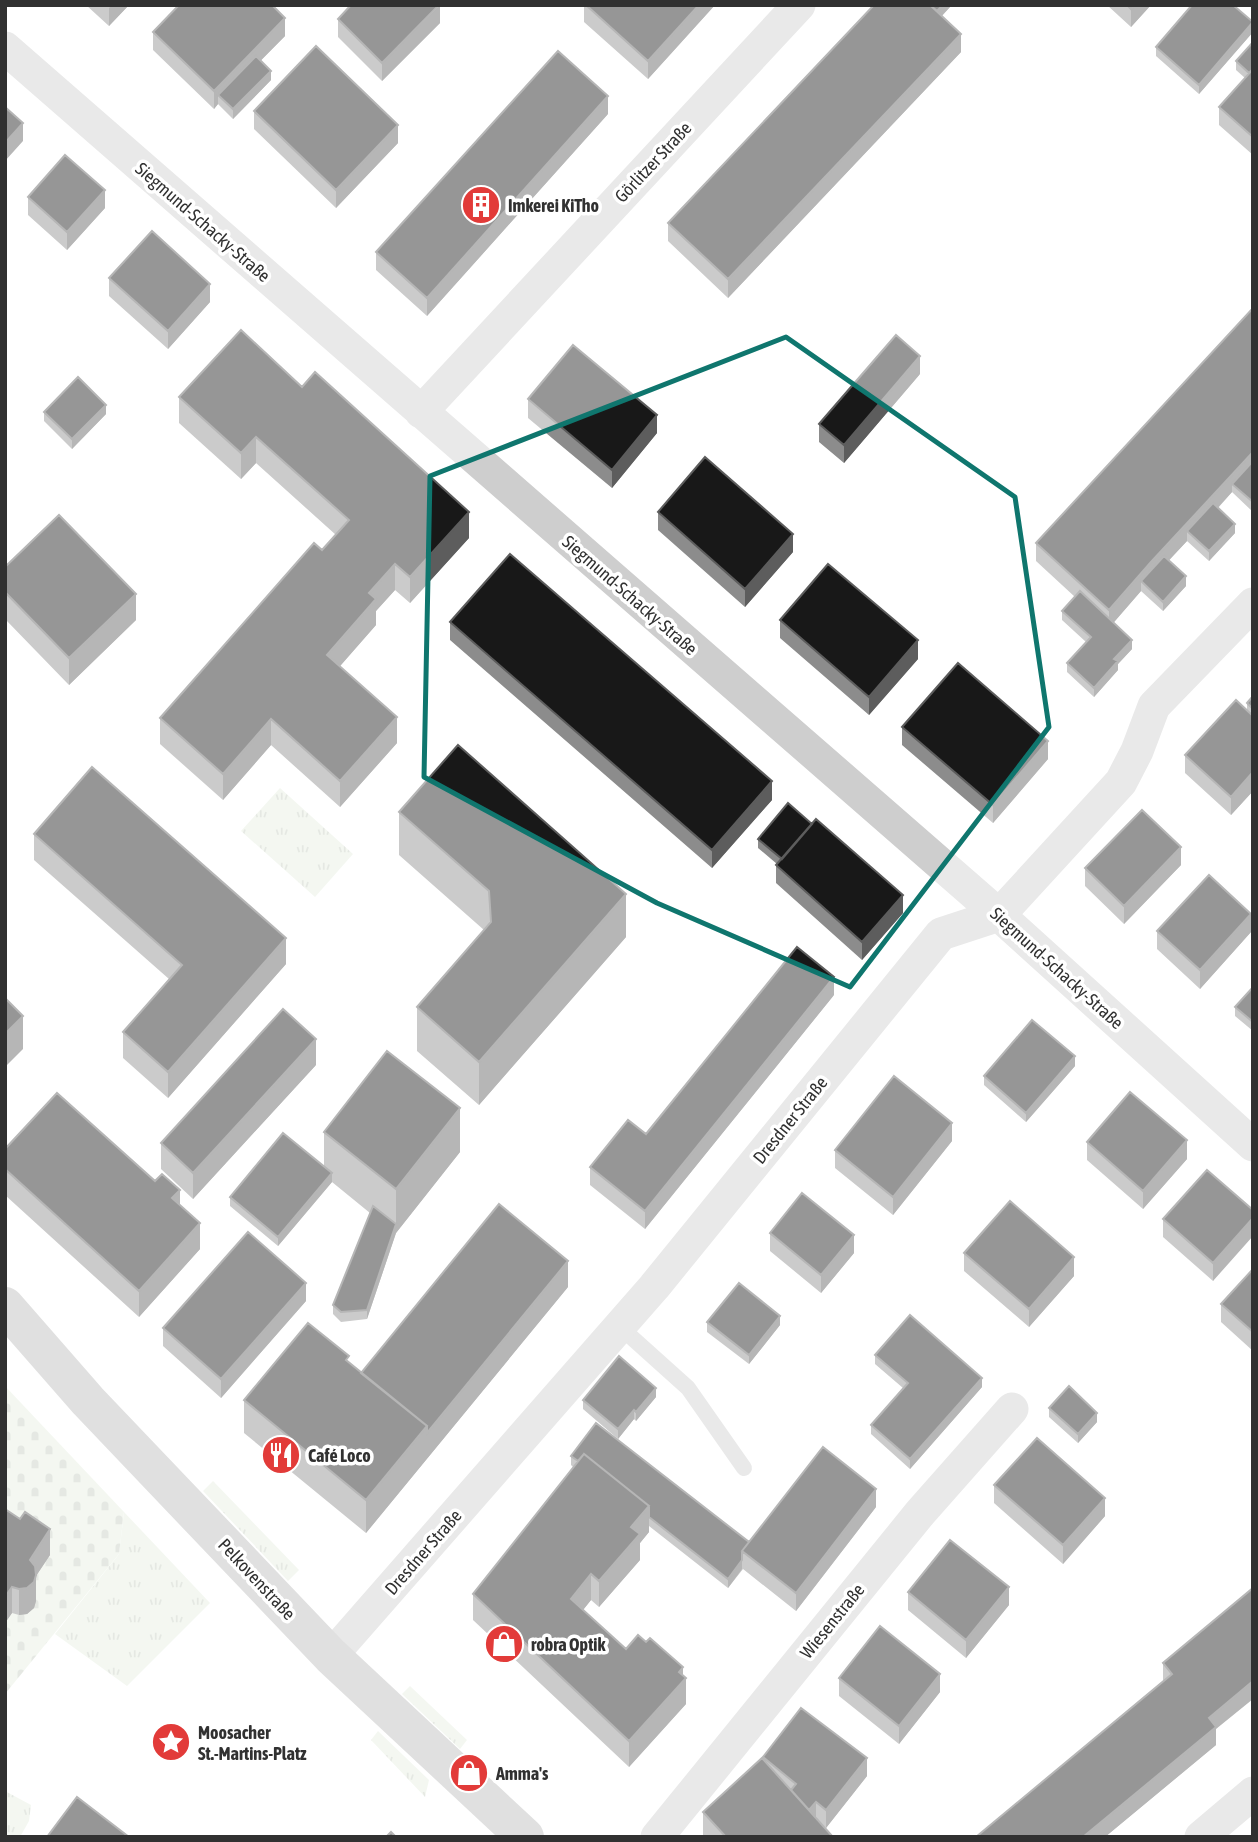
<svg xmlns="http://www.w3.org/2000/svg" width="1258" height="1842" font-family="'Asap Condensed',sans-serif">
<defs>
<pattern id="grass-tufts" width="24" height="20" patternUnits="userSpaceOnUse" patternTransform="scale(1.75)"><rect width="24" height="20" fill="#e6eee0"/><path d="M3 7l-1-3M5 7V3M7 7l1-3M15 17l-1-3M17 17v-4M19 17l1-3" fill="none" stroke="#c6cdc1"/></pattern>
<pattern id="cemetery-stones" width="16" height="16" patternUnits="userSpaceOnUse" patternTransform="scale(1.75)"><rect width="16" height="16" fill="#e6eee0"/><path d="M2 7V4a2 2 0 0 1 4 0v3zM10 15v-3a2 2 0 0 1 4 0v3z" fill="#c6cdc1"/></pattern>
</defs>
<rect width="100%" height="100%" fill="#fff"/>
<path fill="url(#grass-tufts)" d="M280,788L353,854L315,897L241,831Z
M213,1481L299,1570L288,1581L203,1491Z
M124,1512L210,1603L127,1686L55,1634L119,1554Z
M410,1686L467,1740L460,1749L402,1694Z
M378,1731L429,1780L425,1797L371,1740Z
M5,1791L31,1805L29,1821L20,1837H5Z"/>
<path fill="url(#cemetery-stones)" d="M5,1386L124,1512L119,1554L5,1694Z"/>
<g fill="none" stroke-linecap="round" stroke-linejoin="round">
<path stroke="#cecece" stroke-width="16" d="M619,1326L688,1388L744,1468"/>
<path stroke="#cecece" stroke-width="33" d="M5,48L999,915L1253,1145
M421,412L799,5
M331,1656L654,1287L941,934L999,915L1121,782L1137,751L1154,706L1253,604
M657,1837L920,1513L1012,1409
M1201,1837L1253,1793"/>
<path stroke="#bbb" stroke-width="38" d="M5,1306L88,1401L331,1656L525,1837"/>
</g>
<path fill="#8c8c8c" d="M86,5H129L109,26Z
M584,5H715L648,79L584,22Z
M950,5V7L942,16L961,52L728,298L668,241V223Z
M1107,5H1151L1131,27Z
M338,19L440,23L382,81L338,37Z
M153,32L285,36L260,61L271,80L233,119L218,104L214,109L153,50Z
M1253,32L1199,94L1156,56V47Z
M1253,42V155L1219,125V107L1245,78L1236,70V61Z
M254,111L398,143L336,208L254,129Z
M608,114L427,316L376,270V252Z
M28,197L105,208L67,250L28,215Z
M109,278L210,302L168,349L109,296Z
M1253,308V512L1232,492L1218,508L1235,533L1209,561L1187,541L1169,560L1186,586L1163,611L1141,591L1113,623L1132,649L1118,664V670L1094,697L1067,672V663L1086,642L1062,620V611L1075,597L1036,561V543Z
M920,374L844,463L819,442V424Z
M302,387L469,538L410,603L395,590L376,611V625L340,666L397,743L340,807L271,745L223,800L160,744V718L336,535L256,463L241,479L179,423V397Z
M528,399L657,433L612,488L528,418Z
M44,412L106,414L72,449L44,421Z
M658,512L793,552L745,607L658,530Z
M5,567L136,620L69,685L5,619Z
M780,620L918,659L869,715L780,638Z
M450,622L772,800L712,868L450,640Z
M1253,696V791L1231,815L1185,773V755L1247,710V703Z
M902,727L1048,759L993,823L902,745Z
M399,812L626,937L479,1105L417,1051V1007L484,930L399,855Z
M34,834L286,964L168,1098L123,1058V1032L169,979L34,860Z
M758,839L903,913L862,960L776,883V865L777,864L758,848Z
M1181,865L1124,924L1085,886V868Z
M1157,931L1251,932L1200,989L1157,949Z
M1253,987V1031L1235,1016V1007Z
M834,995L645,1229L590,1185V1167L646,1134Z
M316,1065L193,1199L161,1169V1143Z
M1075,1066L1026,1122L984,1085V1076Z
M324,1132L460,1152L396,1233L367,1319L341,1322L333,1314V1305L370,1213L332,1182L278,1246L230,1206V1197L324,1166Z
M952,1141L893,1215L835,1168V1150Z
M1087,1142L1187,1159L1143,1209L1087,1160Z
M5,1149L180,1205L200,1249L139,1317L5,1195Z
M1253,1210L1213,1281L1163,1237V1219Z
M770,1233L854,1253L821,1293L770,1251Z
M964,1253L1074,1276L1029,1327L964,1271Z
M1253,1269V1351L1221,1322V1304Z
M568,1287L366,1533L244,1433V1400L349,1363L361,1373Z
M306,1301L221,1398L163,1346V1328Z
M707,1322L780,1325L749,1364L707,1332Z
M875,1355L982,1387L910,1469L871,1434V1425L903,1388L875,1364Z
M656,1397L636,1421L634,1419L618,1439L583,1409V1400Z
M1049,1408L1097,1422L1078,1443L1049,1417Z
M571,1456L749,1542L876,1507L796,1611L743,1569L728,1588L649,1526V1532L640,1543V1560L599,1607L591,1600L583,1610L626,1649L683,1675L686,1704L629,1767L473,1620V1594L573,1467L571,1465Z
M994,1485L1105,1516L1063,1564L994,1503Z
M5,1509L50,1555L36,1576V1601L34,1608L27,1614L19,1615L12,1613L5,1623Z
M908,1592L1009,1605L966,1658L908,1610Z
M1163,1663L1216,1729V1745L1105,1837H976L1163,1681Z
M839,1678L940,1692L899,1744L839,1696Z
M763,1757L867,1776L826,1828L822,1825L833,1837H703V1812L763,1760Z"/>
<path fill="#5d5d5d" d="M112,5H129L109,26V8Z
M440,5V23L382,81V63Z
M699,5H715L648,79V61Z
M943,5H950V7L933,25V16Z
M1135,5H1151L1131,27V9Z
M285,18V36L223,99L218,95V104L214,109V91Z
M1253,22V32L1199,94V85Z
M961,34V52L728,298V279Z
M271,71V80L233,119V109Z
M608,96V114L427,316V298Z
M23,123V141L5,161V143Z
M398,125V143L336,208V190Z
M105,190V208L67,250V232Z
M210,284V302L168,349V331Z
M920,356V374L844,463V445Z
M106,405V414L72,449V439Z
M657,415V433L612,488V470Z
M256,437V463L241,479V453Z
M1253,452V470L1232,484V492L1192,536L1187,531V541L1146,585L1141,581V591L1109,628V610L1151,562Z
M469,512V538L410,603V577Z
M1235,524V533L1209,561V551Z
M793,534V552L745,607V589Z
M395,564V590L376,611V625L327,681V655L369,593Z
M1186,576V586L1163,611V602Z
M136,594V620L69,685V658Z
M918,640V659L869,715V697Z
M1132,640V649L1118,664V670L1094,697V688L1114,659Z
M397,717V743L340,807V781Z
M271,719V745L223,800V774Z
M1048,741V759L993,823V805Z
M1253,772V791L1231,815V797Z
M772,781V800L712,868V850Z
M1181,847V865L1124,924V906Z
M626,894V937L479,1105V1062Z
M903,895V913L862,960V942Z
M1251,914V932L1200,989V970Z
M286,938V964L168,1098V1072Z
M834,977V995L645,1229V1211Z
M23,1016V1049L5,1067V1034Z
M316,1039V1065L193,1199V1173Z
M1075,1056V1066L1026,1122V1113Z
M460,1108V1152L396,1233L367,1319V1310L396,1224V1189Z
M952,1123V1141L893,1215V1197Z
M1187,1140V1159L1143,1209V1191Z
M332,1173V1182L278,1246V1237Z
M180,1190V1216L172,1198Z
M1253,1218V1236L1213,1281V1263Z
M200,1223V1249L139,1317V1291Z
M854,1235V1253L821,1293V1275Z
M1074,1257V1276L1029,1327V1309Z
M568,1261V1287L366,1533V1500L427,1426Z
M306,1283V1301L221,1398V1379Z
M780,1316V1325L749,1364V1355Z
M982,1378V1387L910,1469V1459Z
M656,1388V1397L636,1421V1412Z
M634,1410V1419L618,1439V1429Z
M1097,1413V1422L1078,1443V1434Z
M876,1489V1507L796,1611V1593Z
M1105,1498V1516L1063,1564V1545Z
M649,1506V1532L640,1543V1560L599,1607V1581L631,1527Z
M50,1529V1555L36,1576V1601L34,1608L27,1614L19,1615V1589L30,1560Z
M742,1560V1569L728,1588V1579Z
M591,1574V1600L571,1625V1599Z
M12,1587V1613L5,1623V1597Z
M1009,1587V1605L966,1658V1640Z
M683,1667V1682L686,1678V1704L629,1767V1741Z
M940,1674V1692L899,1744V1726Z
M1253,1681V1699L1216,1729V1745L1105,1837H1083L1209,1718Z
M867,1758V1776L826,1828V1810Z
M816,1802V1820L806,1815Z"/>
<path fill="#181818" stroke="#5d5d5d" stroke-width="2" d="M179,5H272L285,18L214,91L153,32Z
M351,5H439L382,63L338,19Z
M586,5H699L648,61Z
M874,5H930L961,34L728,279L668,223Z
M930,5H943L937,11Z
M1127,5H1135L1131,9Z
M1192,5H1233L1253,22L1199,85L1156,47Z
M1253,42V69L1249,73L1236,61Z
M316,46L398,125L336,190L254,111Z
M558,51L608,96L427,298L376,252Z
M256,56L271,71L233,109L218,95Z
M1253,69V137L1219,107Z
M5,107L23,123L5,143Z
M65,155L105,190L67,232L28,197Z
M152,231L210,284L168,331L109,278Z
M1253,308V452L1151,562L1109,610L1036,543Z
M241,330L302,387L315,372L469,512L410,577L395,564L369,593L376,599L327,655L397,717L340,781L271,719L223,774L160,718L314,543L322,550L349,520L256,437L241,453L179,397Z
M896,335L920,356L844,445L819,424Z
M573,345L657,415L612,470L528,399Z
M78,377L106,405L72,439L44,412Z
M705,457L793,534L745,589L658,512Z
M1253,461V502L1232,484Z
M1213,503L1235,524L1209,551L1187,531Z
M59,515L136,594L69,658L5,592V567Z
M510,554L772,781L712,850L450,622Z
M1164,556L1186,576L1163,602L1141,581Z
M828,564L918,640L869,697L780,620Z
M1080,591L1132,640L1114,659L1118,661L1094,688L1067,663L1091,637L1062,611Z
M958,663L1048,741L993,805L902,727Z
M1253,696V709L1247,703Z
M1236,700L1253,716V772L1231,797L1185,755Z
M458,745L626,894L479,1062L417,1007L491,922L489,891L399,812Z
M92,767L286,938L168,1072L123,1032L182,965L34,834Z
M788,803L812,824L782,859L758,839Z
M1142,810L1181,847L1124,906L1085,868Z
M816,819L903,895L862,942L776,865Z
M1209,875L1251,914L1200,970L1157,931Z
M797,947L834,977L645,1211L590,1167L628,1120L646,1134Z
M1253,987V1022L1235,1007Z
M5,998L23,1016L5,1034Z
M283,1009L316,1039L193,1173L161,1143Z
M1032,1020L1075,1056L1026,1113L984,1076Z
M387,1051L460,1108L396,1189L324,1132Z
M894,1076L952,1123L893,1197L835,1150Z
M1130,1092L1187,1140L1143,1191L1087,1142Z
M57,1093L155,1181L162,1174L180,1190L172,1198L200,1223L139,1291L5,1169V1149Z
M283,1133L332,1173L278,1237L230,1197Z
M1207,1170L1253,1210V1218L1213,1263L1163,1219Z
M802,1193L854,1235L821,1275L770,1233Z
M1010,1201L1074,1257L1029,1309L964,1253Z
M499,1204L568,1261L427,1433V1426L361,1373Z
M373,1206L396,1224L367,1310L341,1312L333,1305Z
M248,1232L306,1283L221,1379L163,1328Z
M1253,1269V1332L1221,1304Z
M739,1283L780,1316L749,1355L707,1322Z
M910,1315L982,1378L910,1459L871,1425L908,1383L875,1355Z
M308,1323L349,1356L346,1360L427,1426L366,1500L244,1400Z
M619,1356L656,1388L636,1412L634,1410L618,1429L583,1400Z
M1069,1386L1097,1413L1078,1434L1049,1408Z
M596,1423L749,1542L742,1551V1560L728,1579L649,1517V1506L584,1454L578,1461L571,1456Z
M1037,1438L1105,1498L1063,1545L994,1485Z
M823,1447L876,1489L796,1593L742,1551Z
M584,1454L649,1506L631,1527L640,1534L599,1581L591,1574L571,1599L626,1649L638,1635L646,1642L650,1638L683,1667L679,1672L686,1678L629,1741L473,1594Z
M5,1509L20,1519L25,1512L50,1529L30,1560L35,1566L36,1575L34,1582L27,1588L19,1589L12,1587L5,1597Z
M950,1540L1009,1587L966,1640L908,1592Z
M1253,1588V1681L1209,1718L1216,1727L1083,1837H976L1172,1674L1163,1663Z
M880,1626L940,1674L899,1726L839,1678Z
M801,1708L867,1758L826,1810L816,1802L809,1810L791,1790L796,1784L763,1757Z
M762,1758L833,1837H726L703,1812Z
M77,1797L129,1837H47Z
M391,1832L396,1837H386Z"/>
<path d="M0 0H1258V1842H0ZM786,337L1015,497L1049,727L850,987L657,903L424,777L430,476Z" fill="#fff" fill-opacity=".55" fill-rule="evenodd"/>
<path fill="none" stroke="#0f766e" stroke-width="5" stroke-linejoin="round" d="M786,337L1015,497L1049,727L850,987L657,903L424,777L430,476Z"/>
<defs>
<g id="building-disc" transform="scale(2.0125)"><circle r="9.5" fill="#e23b39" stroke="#fff"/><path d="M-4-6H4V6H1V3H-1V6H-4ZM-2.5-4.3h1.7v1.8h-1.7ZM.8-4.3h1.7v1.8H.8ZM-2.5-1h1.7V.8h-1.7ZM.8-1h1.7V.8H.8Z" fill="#fff"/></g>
<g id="restaurant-disc" transform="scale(2.0125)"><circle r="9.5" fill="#e23b39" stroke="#fff"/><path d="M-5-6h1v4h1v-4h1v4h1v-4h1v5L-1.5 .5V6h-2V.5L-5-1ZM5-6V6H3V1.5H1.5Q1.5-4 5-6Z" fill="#fff"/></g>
<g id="shop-disc" transform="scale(2.0125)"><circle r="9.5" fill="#e23b39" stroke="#fff"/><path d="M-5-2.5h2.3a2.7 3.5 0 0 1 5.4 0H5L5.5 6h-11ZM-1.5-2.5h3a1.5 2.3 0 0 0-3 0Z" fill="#fff"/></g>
<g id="sight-disc" transform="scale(2.0125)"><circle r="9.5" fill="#e23b39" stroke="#fff"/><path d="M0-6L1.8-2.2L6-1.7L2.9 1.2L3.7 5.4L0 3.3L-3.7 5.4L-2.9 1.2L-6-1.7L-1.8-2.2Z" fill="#fff"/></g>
</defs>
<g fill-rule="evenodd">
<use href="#building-disc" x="481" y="205"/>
<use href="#restaurant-disc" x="281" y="1455"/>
<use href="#shop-disc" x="504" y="1644"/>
<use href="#sight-disc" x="171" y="1742"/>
<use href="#shop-disc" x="469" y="1773"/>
</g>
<g text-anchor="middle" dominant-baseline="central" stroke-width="7" stroke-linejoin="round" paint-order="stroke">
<g font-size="18" fill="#313131" stroke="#fff">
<text transform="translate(653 162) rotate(-47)">Görlitzer Straße</text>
<text transform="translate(203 222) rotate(41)">Siegmund-Schacky-Straße</text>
<text transform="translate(630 595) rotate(41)">Siegmund-Schacky-Straße</text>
<text transform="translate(1057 968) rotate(42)">Siegmund-Schacky-Straße</text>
<text transform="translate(790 1120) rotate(-51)">Dresdner Straße</text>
<text transform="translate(423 1552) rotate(-49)">Dresdner Straße</text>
<text transform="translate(257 1579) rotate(47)">Pelkovenstraße</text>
<text transform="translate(832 1621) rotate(-51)">Wiesenstraße</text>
</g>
<g font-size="18" font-weight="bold" fill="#313131" stroke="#fff" text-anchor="start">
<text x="508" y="205">Imkerei KiTho</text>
<text x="308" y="1455">Café Loco</text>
<text x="531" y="1644">robra Optik</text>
<text x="198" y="1732">Moosacher<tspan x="198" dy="21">St.-Martins-Platz</tspan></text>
<text x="496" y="1773">Amma's</text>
</g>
</g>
<rect width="1258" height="1842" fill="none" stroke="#313131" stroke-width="14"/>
</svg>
